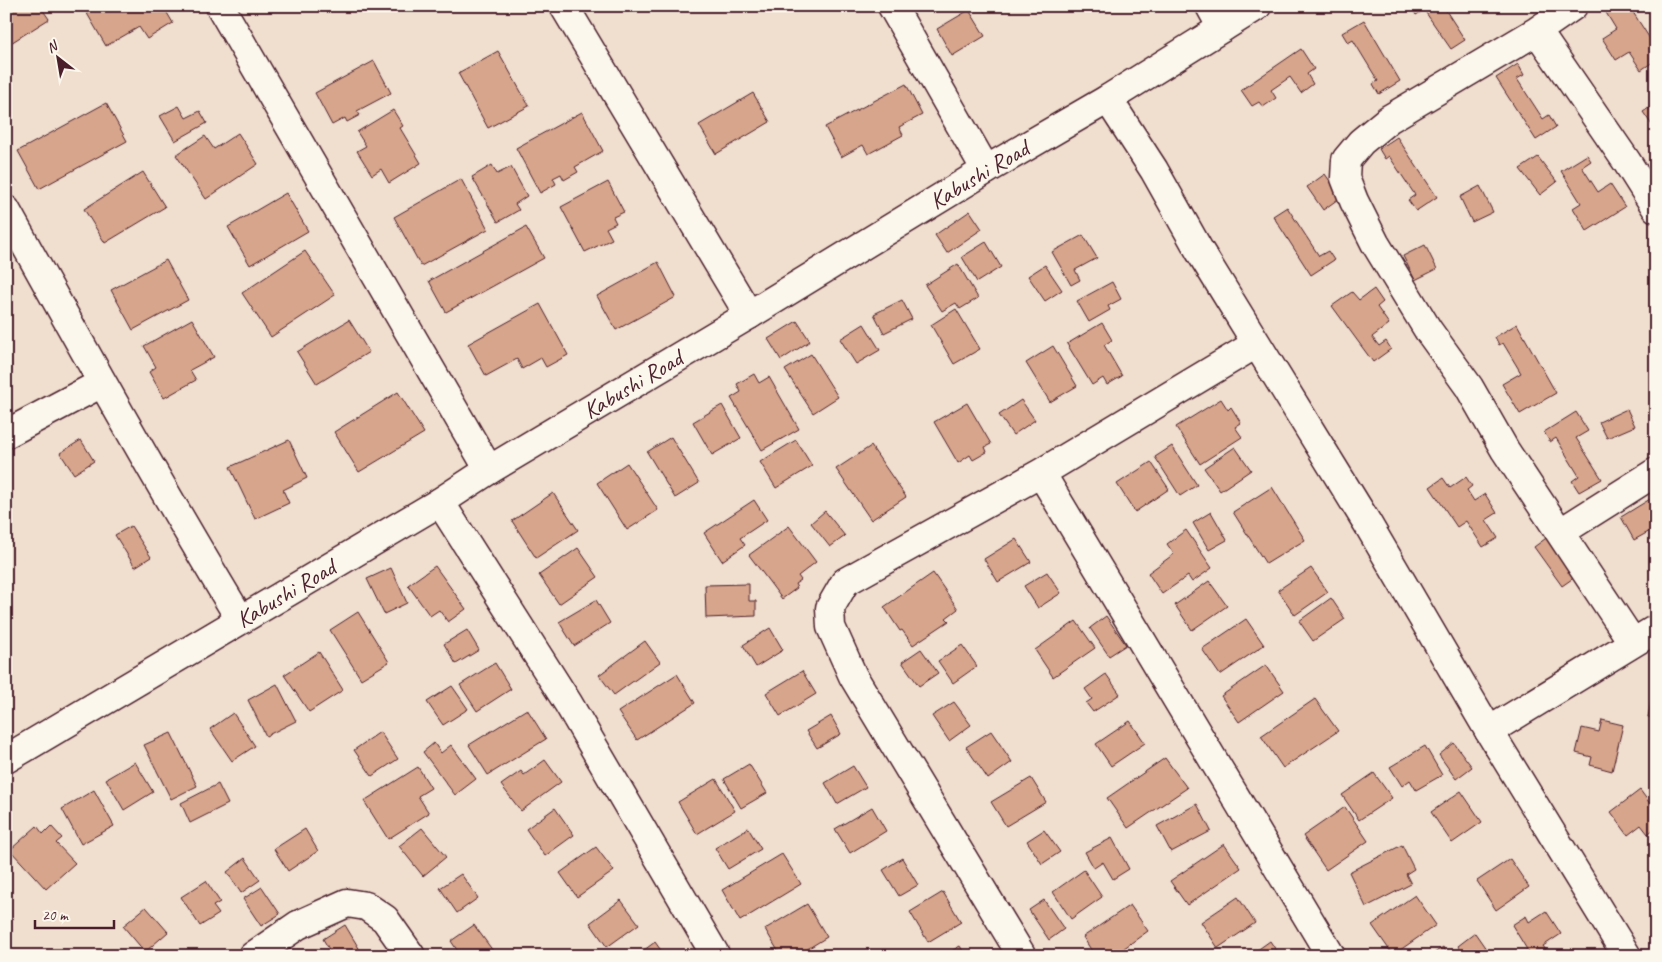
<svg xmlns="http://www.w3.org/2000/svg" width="1662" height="962" font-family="Caveat,sans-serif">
<rect width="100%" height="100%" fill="#f0decf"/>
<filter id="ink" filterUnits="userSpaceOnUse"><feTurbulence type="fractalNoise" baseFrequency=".02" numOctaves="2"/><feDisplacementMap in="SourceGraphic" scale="10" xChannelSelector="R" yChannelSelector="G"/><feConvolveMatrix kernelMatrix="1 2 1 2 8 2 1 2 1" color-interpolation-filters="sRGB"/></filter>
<g filter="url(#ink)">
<path fill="#d7a58b" stroke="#4a1f2b" d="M6,6H40L49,19L6,46Z
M92,6H163L173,23L147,39L139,27L106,46L85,10Z
M1411,6H1443L1465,40L1451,49L1424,10L1416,15Z
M1611,6H1629L1656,48V60L1641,70L1629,52L1616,60L1602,38L1616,29L1605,11Z
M969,10L985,36L952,56L937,29Z
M1364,20L1400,81L1379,94L1373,84L1378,81L1353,40L1348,43L1342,33Z
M1301,49L1314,69L1307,74L1313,84L1301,93L1290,77L1271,90L1276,98L1263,107L1259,102L1252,106L1241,90Z
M498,51L529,106L488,128L458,73Z
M374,61L391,93L357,111L360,115L347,122L345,118L332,125L315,93Z
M1518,64L1524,75L1517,79L1543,119L1549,115L1556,127L1536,140L1496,78Z
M906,84L922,115L899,127L903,135L868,154L863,145L841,157L825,127Z
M753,93L770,122L716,154L699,125Z
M106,103L127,141L39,189L18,151Z
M1656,103V131L1643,112Z
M179,106L186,118L200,111L207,123L175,141L160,116Z
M393,110L403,126L400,128L421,163L389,183L381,169L372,175L357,151L366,146L357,132Z
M582,112L603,151L575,167L578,172L564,180L561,174L553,178L556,184L540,193L516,148Z
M238,133L258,164L206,199L176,155L205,136L214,149Z
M1397,137L1437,197L1416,211L1408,200L1415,195L1389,156L1385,159L1379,149Z
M1587,155L1591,161L1582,167L1598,192L1610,184L1625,207L1587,231L1573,208L1581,203L1561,171Z
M1538,157L1557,182L1540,195L1520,169Z
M492,165L497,174L511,167L527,196L515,204L519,210L498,222L472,177Z
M143,172L165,207L105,243L84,209Z
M1325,174L1341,197L1323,210L1307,187Z
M461,179L488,229L421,266L394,217Z
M608,182L624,212L613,217L616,223L606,228L612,239L585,252L561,207Z
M1480,186L1493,212L1472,222L1460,197Z
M286,193L308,231L250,265L228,227Z
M1287,207L1319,256L1328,251L1334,260L1311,275L1273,216Z
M970,211L982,229L947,253L935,235Z
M526,227L544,258L446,312L429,281Z
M1083,235L1097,258L1075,270L1080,280L1071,285L1052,252Z
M986,242L1001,267L977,282L962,257Z
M1425,245L1437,269L1415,280L1403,256Z
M305,251L335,295L271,337L242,293Z
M166,260L188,300L133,330L111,290Z
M658,262L676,297L616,330L597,296Z
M958,264L978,298L960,309L956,303L942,311L925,285Z
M1045,265L1062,290L1045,301L1028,276Z
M1112,282L1121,299L1108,306L1110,310L1089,322L1077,301Z
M1374,289L1383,302L1377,307L1389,324L1372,337L1379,346L1386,341L1391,349L1373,362L1332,306L1352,292L1359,300Z
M902,300L912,319L884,333L874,314Z
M540,304L568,355L546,367L541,358L522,369L517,359L486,376L468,344Z
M956,309L980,349L954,364L931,325Z
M192,319L214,357L190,370L196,380L164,398L149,372L156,367L144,346Z
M349,320L369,352L317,384L297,352Z
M797,321L810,341L781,360L768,339Z
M1102,323L1112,340L1104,345L1122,376L1107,385L1103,378L1092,385L1067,344Z
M864,324L880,350L856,364L840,339Z
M1517,324L1556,393L1520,414L1502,384L1521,373L1503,343L1499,345L1495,337Z
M1053,346L1077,386L1050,402L1026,363Z
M811,354L838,397L813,413L785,370Z
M754,374L759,383L769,377L799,429L762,450L731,398L741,392L737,384Z
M398,392L424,433L359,472L334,432Z
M1221,399L1228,410L1231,407L1241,423L1235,427L1242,437L1200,464L1176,427Z
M1021,400L1035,420L1013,435L999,415Z
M967,403L991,444L985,447L987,452L973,460L970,455L958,463L934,422Z
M722,405L741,438L712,455L693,422Z
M1627,409L1635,426L1607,438L1599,422Z
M1576,412L1588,431L1576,438L1602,479L1579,492L1572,481L1579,476L1556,438L1550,442L1544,432Z
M671,437L699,483L675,498L647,452Z
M81,440L94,461L74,474L60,453Z
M289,440L307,478L283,490L289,503L255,519L230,467Z
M796,440L812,466L776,488L760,462Z
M871,446L906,497L871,520L836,469Z
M1172,446L1197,485L1180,496L1155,457Z
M1235,447L1251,470L1220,491L1204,468Z
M1151,462L1169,489L1135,512L1117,484Z
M627,463L658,510L627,530L597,483Z
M1466,477L1472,486L1467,490L1474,501L1485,494L1497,513L1486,520L1498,538L1483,547L1466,521L1457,527L1430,487L1443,478L1450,488Z
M1272,487L1305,540L1266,564L1233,512Z
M553,493L578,530L536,558L512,521Z
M1655,496L1656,537L1652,530L1634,540L1621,517Z
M754,500L767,520L740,538L745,545L722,561L704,533Z
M825,511L845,536L830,547L811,523Z
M1211,512L1227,540L1209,550L1193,523Z
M131,526L151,557L135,567L115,535Z
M789,526L816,562L798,576L801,580L795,584L797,588L782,599L749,555Z
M1186,530L1212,568L1192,582L1188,576L1162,594L1148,573L1174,554L1167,544Z
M1553,533L1582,572L1562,586L1534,547Z
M1016,539L1031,562L998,582L984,559Z
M578,548L598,577L559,604L539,575Z
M435,566L466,609L448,622L439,610L430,616L408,585Z
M391,568L407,603L384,614L367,579Z
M1311,568L1328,592L1295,615L1278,590Z
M1047,572L1061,593L1038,608L1024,586Z
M933,573L958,609L946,618L949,621L913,645L902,630L900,631L884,607Z
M1209,581L1227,606L1192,630L1175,605Z
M749,584V601H756V616L706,618L705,585Z
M1331,598L1345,619L1313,641L1299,621Z
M596,600L610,623L574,646L559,622Z
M358,612L389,662L361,679L330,630Z
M1106,616L1126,645L1109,656L1090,628Z
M1246,619L1264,645L1220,675L1202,649Z
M1076,621L1095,648L1053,677L1035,650Z
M770,628L783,650L756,667L743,645Z
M467,630L479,650L456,664L444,644Z
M645,641L660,662L614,695L599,675Z
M962,645L977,666L953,683L938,661Z
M921,649L938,673L919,686L902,662Z
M319,652L343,690L309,712L284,675Z
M495,663L511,689L477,711L460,685Z
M1266,665L1284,691L1239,722L1221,696Z
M802,671L816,694L780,716L766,693Z
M677,674L695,703L637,740L618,712Z
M1106,674L1120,694L1093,712L1086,703L1092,699L1085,689Z
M277,684L296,721L266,736L248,700Z
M452,686L468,709L443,725L427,702Z
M1653,692H1656V718L1648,717Z
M1315,699L1338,731L1283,768L1261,736Z
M954,702L971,725L949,741L932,716Z
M527,709L546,739L488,775L469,745Z
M233,713L255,746L232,761L210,729Z
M831,716L841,734L817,748L806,731Z
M1602,720L1623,725L1612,771L1590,765L1592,757L1576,753L1582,728L1599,732Z
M1130,721L1145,743L1111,766L1096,744Z
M991,731L1012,762L988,779L966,747Z
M380,732L398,759L372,776L354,750Z
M171,733L197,786L171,799L144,745Z
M434,743L441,753L451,745L476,779L455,795L423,752Z
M1454,743L1472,767L1456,779L1439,755Z
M1425,746L1442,775L1416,790L1410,780L1402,786L1390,767Z
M1165,758L1187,788L1128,828L1107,798Z
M545,760L561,782L521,811L501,785L521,771L524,775Z
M135,762L153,792L124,810L106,779Z
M749,764L767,793L741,808L724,779Z
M853,766L866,787L837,804L825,783Z
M418,767L431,788L418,796L429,813L388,839L364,801Z
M1374,773L1392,798L1359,820L1342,795Z
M1031,778L1046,802L1006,826L991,802Z
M716,779L735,811L697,834L678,802Z
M218,784L228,804L190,823L181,803Z
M94,790L114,826L81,844L62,809Z
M1640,790L1656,812V827L1648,834L1641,825L1628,835L1611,812Z
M1461,791L1482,822L1452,843L1431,812Z
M1197,804L1211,831L1171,852L1157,826Z
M872,807L886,831L850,853L835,829Z
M1345,807L1368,841L1326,870L1303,836Z
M555,808L574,835L545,856L526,829Z
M37,826L43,834L51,826L62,838L56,843L75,863L46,889L10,850Z
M422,828L446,857L423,876L399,846Z
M748,828L761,849L728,869L715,848Z
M305,829L318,851L288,871L274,849Z
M1044,830L1060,852L1042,864L1027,841Z
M1112,838L1129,869L1113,879L1103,862L1094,868L1085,852Z
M1224,844L1241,868L1187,905L1170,881Z
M1402,845L1414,869L1406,874L1411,884L1366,907L1349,872Z
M596,847L614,871L577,897L560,873Z
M782,854L801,884L740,921L722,890Z
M245,858L260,880L241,893L227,872Z
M902,858L918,885L899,896L883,870Z
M1510,859L1529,887L1496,910L1477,881Z
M1084,870L1102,897L1071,919L1053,892Z
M461,874L478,898L457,913L440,888Z
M1656,874V885L1650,877Z
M206,881L220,902L213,906L219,914L200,926L181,897Z
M262,887L280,914L261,926L243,899Z
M943,892L961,922L928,942L910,912Z
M1415,895L1436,925L1393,955L1372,925Z
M1238,897L1255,923L1218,948L1201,922Z
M621,900L639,924L607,947L590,923Z
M1044,900L1064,929L1049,940L1029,910Z
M807,904L827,937L796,956H781L765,929Z
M1130,905L1148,931L1113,956H1095L1083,937Z
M146,907L168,932L145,952L123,926Z
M1546,911L1561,934L1543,946L1546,950L1537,956H1531L1512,925L1526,916L1529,922Z
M345,925L363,955L362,956H333L323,939Z
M474,925L496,955L495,956H461L451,941Z
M1475,933L1491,956H1464L1458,946Z
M1270,941L1280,956H1249Z
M655,942L665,956H636Z
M960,946L966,956H943Z
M1443,947L1449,956H1430Z"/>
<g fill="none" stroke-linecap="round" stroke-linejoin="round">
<g stroke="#4a1f2b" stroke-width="31">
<path id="street" d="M220,6L489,470
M564,6L749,315
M892,6L986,170
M1210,6L1222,28
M1573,6L1537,31L1389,119L1361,142L1346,160L1345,178L1354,201L1375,243L1428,330L1469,387L1505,450L1633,643
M1537,31L1627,162L1656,208
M6,210C82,347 159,485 240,619
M6,434L102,383
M1041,473L1331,956
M440,502L568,703L716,956
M1561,532L1656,472
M1489,731L1656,629
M253,956L298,925L347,903L366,906L385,919L411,956
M1022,956L853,676L831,627L830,608L845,582L1041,473L1256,344"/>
</g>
<g stroke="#4a1f2b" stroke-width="31">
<g id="secondary">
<path d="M1108,99L1154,170L1199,250L1366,521L1489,731L1627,956"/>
<path id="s1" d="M6,759L440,502L489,470L749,315L986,170L1108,99L1257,6"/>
</g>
</g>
<use href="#street" stroke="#fbf7ec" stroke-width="28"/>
<use href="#secondary" stroke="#fbf7ec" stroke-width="28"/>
</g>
</g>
<g text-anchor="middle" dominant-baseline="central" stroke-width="4" stroke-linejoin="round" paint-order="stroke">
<g font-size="24" fill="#4a1f2b" stroke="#fbf7ec">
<text stroke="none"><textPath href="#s1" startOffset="1135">Kabushi Road</textPath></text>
<text stroke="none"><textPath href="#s1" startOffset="730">Kabushi Road</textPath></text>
<text stroke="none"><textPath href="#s1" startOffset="325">Kabushi Road</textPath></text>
</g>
</g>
<rect width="1662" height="962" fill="none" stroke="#fbf7ec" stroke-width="25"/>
<rect x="12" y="12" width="1637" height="937" fill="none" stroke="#4a1f2b" stroke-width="2" filter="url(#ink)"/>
<g transform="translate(58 58) rotate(329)" stroke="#fbf7ec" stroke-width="4" paint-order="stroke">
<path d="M0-4L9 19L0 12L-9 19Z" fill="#4a1f2b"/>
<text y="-8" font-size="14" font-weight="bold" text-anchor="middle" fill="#4a1f2b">N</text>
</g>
<path d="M35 920v8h79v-8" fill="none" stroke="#4a1f2b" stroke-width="2.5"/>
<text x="42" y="920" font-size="15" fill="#4a1f2b" stroke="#fbf7ec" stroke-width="4" paint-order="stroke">20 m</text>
</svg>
